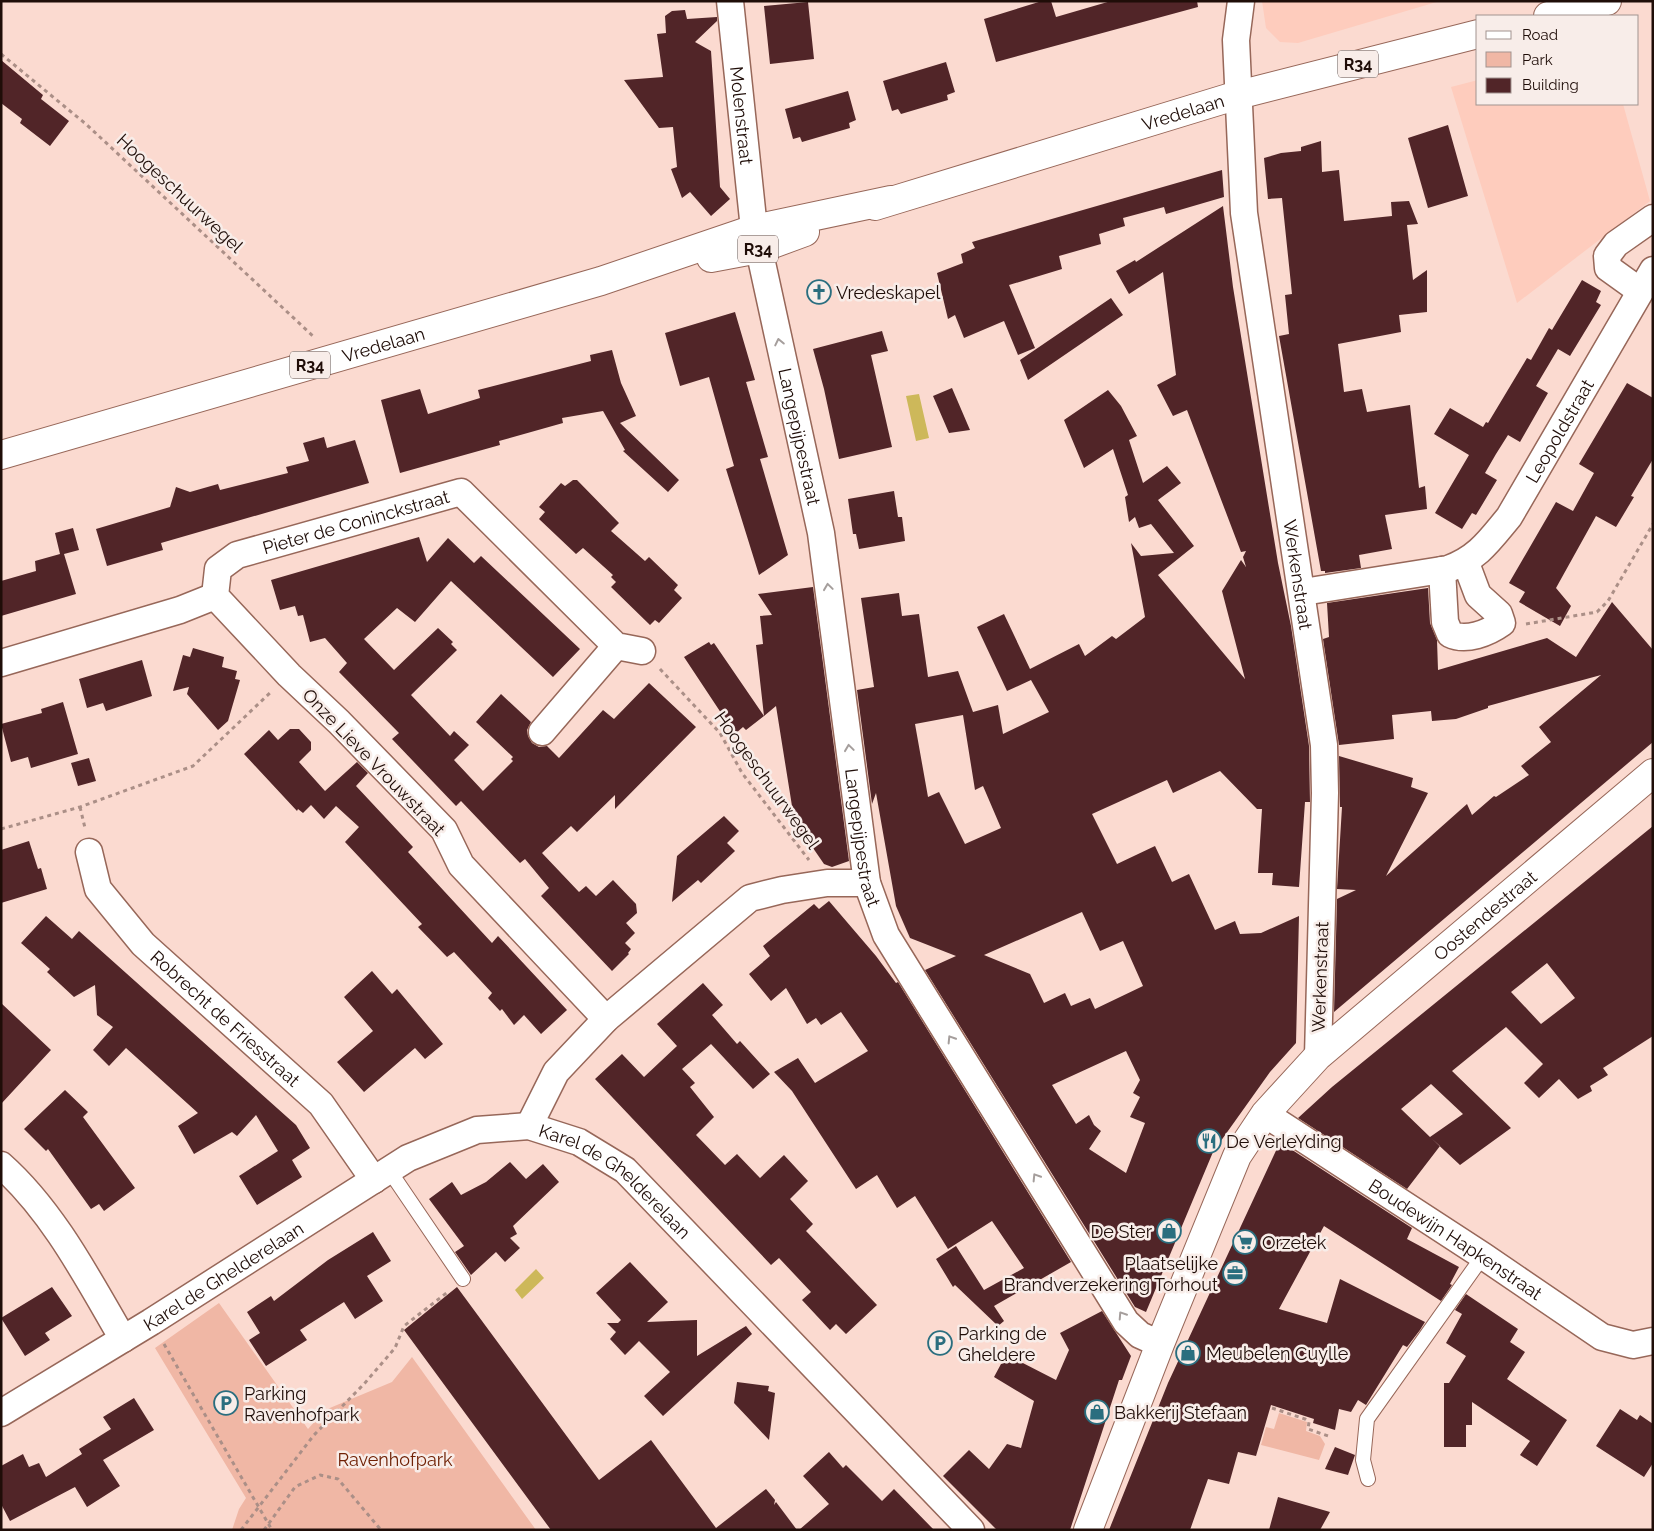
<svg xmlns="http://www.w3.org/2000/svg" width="1654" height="1531" font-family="Raleway,sans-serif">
<rect width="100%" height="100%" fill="#fbdad0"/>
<path fill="#feccbd" d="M1262,1H1440L1298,43L1280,42L1266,28Z
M1478,80V104H1623L1650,201L1517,303L1451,87Z"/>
<path fill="#f0b7a5" d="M219,1303L308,1429L325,1410L392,1382L412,1357L536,1530H232L239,1509L246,1498L155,1348Z
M1279,1413L1307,1422L1306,1431L1320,1436L1325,1444L1319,1460L1261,1445L1266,1427L1274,1429Z"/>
<path fill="#cdb85a" d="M919,394L929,438L916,441L906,396Z
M536,1269L544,1278L522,1299L515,1290Z"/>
<path fill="#512528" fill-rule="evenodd" d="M1042,1H1051L1056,17L1111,1H1197L1198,7L996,62L984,19Z
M808,2L814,59L770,64L764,6Z
M685,10L687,19L717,17V21L695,42L711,51L720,187L730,199L711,216L690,192L682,198L671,169L677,167L673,127L659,128L624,80L663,77L657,34L666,33L665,16L672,11Z
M1,60L43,95L41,99L69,121L50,146L20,123L22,119L1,103Z
M946,62L955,92L947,95L948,100L901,114L898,109L892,111L883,81Z
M848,91L856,120L849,123L850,128L802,142L800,137L793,139L785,109Z
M1448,125L1468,196L1428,208L1408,138Z
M1321,141L1322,172L1339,170L1344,221L1392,216L1391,202L1409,201L1418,224L1407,225L1413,280L1427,270V312L1399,315L1401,332L1338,344L1344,392L1362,389L1367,412L1410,405L1419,488L1425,486L1427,509L1385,515L1392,549L1359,555L1361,568L1325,573V571H1321L1279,336L1289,334L1285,295L1292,294L1282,198L1268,199L1264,158L1281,153L1301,151V147Z
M1222,170L1224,197L1166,214L1164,207L1123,218L1125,226L1099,234L1101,244L1059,256L1062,269L1009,285L1035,348L1018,355L1004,321L964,338L955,315L948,319L937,273L963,263L961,254L975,248L972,242Z
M1223,206L1233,287L1278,563L1291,626L1309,746L1310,802H1305L1299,887L1272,885L1273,873H1258L1262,809H1257L1220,771L1173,793L1167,780L1092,814L1117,864L1155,846L1172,882L1189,874L1215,930L1235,921L1240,934L1261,933L1299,916L1296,1043L1270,1072L1213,1152L1146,1312L1135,1307L925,970L956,956L910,938L896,906L876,793L872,804L857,690L874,687L861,598L899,593L902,616L919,614L928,677L958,671L973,712L998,705L1003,734L1049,712L1031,680L1007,691L977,627L1004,614L1030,669L1079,644L1085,656L1112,636L1116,639L1145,617L1131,543L1141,556L1174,553L1151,524L1139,528L1135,517L1129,522L1125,497L1128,495L1113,449L1084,468L1064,420L1108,390L1121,406L1137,436L1129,440L1143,483L1167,466L1181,483L1158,500L1194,546L1158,575L1245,679L1222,591L1241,560L1246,567L1243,557L1246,551L1241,552L1187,410L1173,416L1157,385L1176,375L1163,272L1129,294L1116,271L1135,260L1136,262ZM963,715L975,790L983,786L1001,828L965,844L939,792L928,797L915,724ZM1082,912L1100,951L1123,941L1143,986L1095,1009L1090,998L1071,1006L1065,993L1044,1003L1030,974L984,955ZM1126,1051L1140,1080L1133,1093L1140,1097L1130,1117L1145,1123L1126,1173L1089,1149L1101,1131L1094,1125L1089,1115L1076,1124L1052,1085Z
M1582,280L1601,291L1596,302L1601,305L1570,356L1558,349L1536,386L1548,393L1520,442L1508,435L1496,454L1485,473L1497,480L1476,515L1472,513L1462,529L1435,513L1469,455L1434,434L1450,408L1483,427L1486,422L1488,423L1527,358L1531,360L1549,328L1552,330Z
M1111,298L1123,315L1028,380L1020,360Z
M735,312L755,380L746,382L768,457L760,459L788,555L759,575L726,469L734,466L709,377L680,386L665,333Z
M882,331L888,351L871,355L892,447L839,459L824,389L813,349Z
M612,350L621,383L636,416L620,423L679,480L668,492L623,451L625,450L603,411L562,418L563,423L499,441L500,445L400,473L381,400L420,389L428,414L480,398L478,390L591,361L590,355Z
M1627,383L1653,398V459L1631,496L1634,497L1616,527L1596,516L1556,588L1571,606L1560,626L1519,602L1525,592L1509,583L1556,502L1573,511L1594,473L1579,464Z
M952,388L970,430L949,433L933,396Z
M324,437L327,448L355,440L369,483L161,543L163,550L107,566L96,529L170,507L176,487L190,492L218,484L220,490L288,473L286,467L309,461L303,443Z
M573,480H577L619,523L611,531L645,561L649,557L678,585L674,590L682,598L659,623L655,620L650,625L611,587L616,582L611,577L613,575L583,548L576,554L539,519L545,512L539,507L561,483L565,486Z
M894,491L898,517H902L905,541L859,549L856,534H853L848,499Z
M73,528L79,550L64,554L76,594L1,616V581L36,571L35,561L60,554L55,533Z
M419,537L427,562L448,538L474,563L481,556L580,649L553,677L451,581L415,622L397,608L364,639L394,670L438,628L453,642L451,644L457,650L411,695L450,736L454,731L469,745L454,760L483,791L513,761L511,759L513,757L476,722L501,694L531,722L527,730L528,736L532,743L539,747L547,746L559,758L603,710L614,719L649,683L696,727L615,809V795L577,832L571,826L542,853L579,892L586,886L596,896L613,880L636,904L637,913L626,923L635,933L625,943L631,949L628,953L629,954L612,971L541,896L549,888L525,859L520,863L461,801L456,806L392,739L399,733L339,672L347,663L325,638L310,642L303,615L298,616L295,606L280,610L271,580Z
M813,587L849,861L832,867L824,864L813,848H810L796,831L776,706L764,716L756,645L763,644L760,616L772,615L758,594Z
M1428,588L1430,623L1437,640L1438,670L1547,638L1576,657L1612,602L1653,650V742L1334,1012L1337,899L1356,890L1337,889L1342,807H1340L1339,756L1413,778L1411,787L1428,793L1386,876L1467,804L1472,815L1494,796L1496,797L1529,775L1521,766L1551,742L1539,727L1601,675L1488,706V708L1456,719L1432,721L1431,711L1392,715L1394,739L1339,745L1323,639L1329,637L1327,603Z
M709,642L711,645L714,643L764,716L746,730L743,727L735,734L684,657Z
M193,648L224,657L222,667L237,671L235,679L240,680L228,721L218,730L187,694L189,687L173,691L183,655L190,657Z
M142,660L152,696L106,711L103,703L87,708L79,679Z
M63,702L78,754L31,768L28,757L11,762L1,724L42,713L41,709Z
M290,729H299L311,742V750L299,762L325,791L357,762L368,773L356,786L413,847L408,852L492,943L498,936L567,1010L541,1034L524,1015L514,1025L502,1009L500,1011L488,998L492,993L454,952L447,957L418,927L422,924L345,842L359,827L336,806L324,819L311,805L303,813L298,809L297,811L244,754L269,730L278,740Z
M89,758L96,781L78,786L71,763Z
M724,816L739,831L727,843L735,851L701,883L698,880L672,902L677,856Z
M1653,826V1036L1603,1068L1608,1075L1590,1086L1592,1091L1578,1099L1559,1079L1539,1098L1524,1083L1543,1064L1506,1027L1452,1071L1511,1128L1460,1165L1431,1138L1440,1146L1407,1189L1298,1118L1332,1087ZM1547,963L1575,998L1541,1024L1511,992ZM1431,1084L1463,1114L1430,1137L1401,1109Z
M29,841L38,869L41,868L47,889L1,903V850Z
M829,901L876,956L896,983L898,982L1071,1262L994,1306L1004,1321L998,1326L955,1285L953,1287L936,1259L956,1246L984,1290L1024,1268L992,1221L948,1249L915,1196L897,1208L877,1175L856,1189L792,1091L774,1072L798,1058L815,1083L868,1051L841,1012L821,1025L816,1018L807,1024L786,988L771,1001L749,974L770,956L763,946L814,904L819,909Z
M46,916L72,939L79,931L296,1125L310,1148L292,1160L302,1177L257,1205L239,1176L278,1151L256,1115L237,1136L232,1132L194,1154L178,1126L198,1113L126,1048L109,1066L93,1050L113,1027L97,1015L95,985L74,997L47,972L50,969L21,943Z
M372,971L392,994L397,989L443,1044L425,1059L415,1048L364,1092L337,1062L373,1031L344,997Z
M703,983L723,1005L712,1015L737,1044L740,1041L770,1074L753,1089L711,1044L682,1069L695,1083L690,1087L714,1117L696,1135L725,1165L737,1154L760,1178L784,1155L808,1181L790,1199L813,1224L806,1231L877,1305L846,1334L836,1324L830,1330L802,1300L811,1292L779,1258L771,1265L595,1079L622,1054L644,1077L677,1046L657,1024Z
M1,1003L51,1050L1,1104Z
M65,1090L88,1112L83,1117L135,1188L104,1211L99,1204L91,1209L48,1149L46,1151L24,1129Z
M1280,1142L1412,1228L1407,1239L1459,1267L1450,1284L1452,1285L1441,1301L1324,1226L1279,1309L1327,1323L1340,1279L1425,1322L1420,1330L1407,1347L1403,1345L1366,1405L1358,1400L1351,1412L1339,1409L1335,1430L1313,1423L1314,1419L1271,1405L1256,1456L1238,1452L1229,1484L1208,1479L1190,1530H1109L1168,1383Z
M510,1162L526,1179L543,1164L559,1182L513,1226L517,1234L510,1238L520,1248L505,1262L496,1252L471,1275L455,1252L464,1246L429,1199L452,1182L461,1195L486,1182Z
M373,1232L391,1261L367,1276L383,1301L355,1319L344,1302L300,1330L307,1340L266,1366L249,1340L260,1333L247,1312L271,1296L274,1301L328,1260Z
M630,1262L668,1302L647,1322L697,1320V1356L746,1326L752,1334L663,1416L644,1396L670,1372L639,1341L625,1355L610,1339L616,1332L607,1323H618L621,1320L596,1293Z
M52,1287L72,1316L45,1333L50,1340L25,1356L1,1318Z
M457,1287L599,1480L651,1440L716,1528L766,1489L775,1500L774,1505L776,1502L797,1530H551L404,1330Z
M1466,1294L1518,1329L1510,1342L1525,1352L1507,1379L1567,1420L1537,1466L1520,1455L1530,1441L1472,1402V1425H1466V1447H1444V1383H1449L1466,1356L1446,1343L1462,1314L1455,1310Z
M1102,1311L1131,1356L1122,1380H1119L1070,1530H997L943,1476L969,1450L989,1469L1007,1444L1021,1448L1034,1401L994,1377L1001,1364L1013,1358L1056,1380L1069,1350L1060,1333Z
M737,1382L769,1386L768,1391L775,1393L769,1440L734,1403Z
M134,1398L154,1430L103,1460L120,1486L87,1507L75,1487L10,1521L1,1504V1466L23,1454L29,1467L39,1463L46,1477L82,1454L79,1449L111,1429L103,1417Z
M1620,1409L1637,1420L1640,1415L1653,1424V1463L1644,1477L1596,1446Z
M1335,1447L1355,1455L1348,1475L1325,1469Z
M829,1452L843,1468L846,1465L882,1501L894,1489L934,1530H799L829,1504L803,1476Z
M1278,1497L1330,1512L1320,1530H1269Z"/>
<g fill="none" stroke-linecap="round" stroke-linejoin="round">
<g stroke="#976759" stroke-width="16">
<path id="lane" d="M389,1170L463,1279
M1368,1479L1363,1460L1367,1419L1483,1256"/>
</g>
<g stroke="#976759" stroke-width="29">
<g id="street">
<path id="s1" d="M730,1L754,229"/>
<path id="s2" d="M1241,1L1236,40L1244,213L1324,745L1325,793L1318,1056"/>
<path id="s3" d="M759,249L821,533L867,883L886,935L1126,1322L1140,1335L1160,1344"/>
<path d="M1640,291L1608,268L1607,256L1616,244L1653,218"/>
<path d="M1442,570L1445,622L1450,634C1466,642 1488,633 1502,623L1499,614L1478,595L1466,563"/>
<path id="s4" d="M1303,592L1448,569C1478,558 1489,541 1509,517L1653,270"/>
<path d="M1,663L180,610L215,596"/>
<path d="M542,732L616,646"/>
<path id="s5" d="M89,852L98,889L143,944L321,1104L374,1180"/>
<path id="s6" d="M606,1019L461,865L444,830L339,722L289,675L215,596L218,569L237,555L461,492L616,646L642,651"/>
<path id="s7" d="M1265,1114L1483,1256L1602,1337L1633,1345L1653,1341"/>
<path d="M529,1126L556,1072L606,1019L750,898L782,890L827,883H867"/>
<path d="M1,1165C53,1211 88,1279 123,1339"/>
<path id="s8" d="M1,1413L151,1322L408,1158L477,1130L529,1126L579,1142L625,1170L971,1530"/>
</g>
</g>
<g stroke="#976759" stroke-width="30">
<g id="secondary">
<path id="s9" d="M1088,1530L1160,1344L1237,1156L1265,1114L1318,1056L1653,773"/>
</g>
</g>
<g stroke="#976759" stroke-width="30">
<g id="primary">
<path d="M1548,16L1607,1"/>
<path id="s10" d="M875,206L1238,95L1478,34"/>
<path d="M711,258L759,249L805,232"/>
<path id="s11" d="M1,455L601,281L754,229L891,200"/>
</g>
</g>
<path stroke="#ab8f87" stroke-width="3" stroke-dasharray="4 4" stroke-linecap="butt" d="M1,54L87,125L314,337
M1526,624L1597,612L1608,601L1653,524
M660,669L720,733L742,773L809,860
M80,807L85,828
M1,829L80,807L193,766L271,692
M164,1344L272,1530
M1272,1408L1305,1419L1309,1422L1308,1429L1331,1437
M241,1530L314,1435L364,1384L395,1348L404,1326L449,1291
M264,1530L295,1487L320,1475L338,1479L381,1530"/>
<use href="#lane" stroke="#fff" stroke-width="14"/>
<use href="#street" stroke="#fff" stroke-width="26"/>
<use href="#secondary" stroke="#fff" stroke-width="28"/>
<use href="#primary" stroke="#fff" stroke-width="28"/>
</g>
<defs><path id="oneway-chevron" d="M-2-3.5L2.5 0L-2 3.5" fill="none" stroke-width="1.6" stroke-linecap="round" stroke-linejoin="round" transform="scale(1.25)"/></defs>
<g stroke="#a59e9c">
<use href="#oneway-chevron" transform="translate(779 342) rotate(-102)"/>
<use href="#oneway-chevron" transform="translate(828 587) rotate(-98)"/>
<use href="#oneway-chevron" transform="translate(849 748) rotate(-98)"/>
<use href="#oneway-chevron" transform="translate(951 1039) rotate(-122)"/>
<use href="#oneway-chevron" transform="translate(1036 1177) rotate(-122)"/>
<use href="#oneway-chevron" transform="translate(1122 1315) rotate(-123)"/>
</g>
<defs>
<g id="church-ring" transform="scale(1.25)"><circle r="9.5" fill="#f8ede9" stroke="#2a6e7f" stroke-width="1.5"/><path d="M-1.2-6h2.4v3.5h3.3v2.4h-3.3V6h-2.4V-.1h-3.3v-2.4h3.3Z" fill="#2a6e7f"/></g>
<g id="restaurant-ring" transform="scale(1.25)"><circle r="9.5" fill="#f8ede9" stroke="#2a6e7f" stroke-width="1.5"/><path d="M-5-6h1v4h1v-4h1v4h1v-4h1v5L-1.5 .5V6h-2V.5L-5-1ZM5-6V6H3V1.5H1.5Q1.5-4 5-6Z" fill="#2a6e7f"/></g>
<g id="shop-ring" transform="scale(1.25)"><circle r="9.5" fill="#f8ede9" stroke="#2a6e7f" stroke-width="1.5"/><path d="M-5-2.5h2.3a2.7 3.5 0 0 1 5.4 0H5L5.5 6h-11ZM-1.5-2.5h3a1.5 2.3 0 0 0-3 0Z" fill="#2a6e7f"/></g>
<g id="supermarket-ring" transform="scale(1.25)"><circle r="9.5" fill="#f8ede9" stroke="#2a6e7f" stroke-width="1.5"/><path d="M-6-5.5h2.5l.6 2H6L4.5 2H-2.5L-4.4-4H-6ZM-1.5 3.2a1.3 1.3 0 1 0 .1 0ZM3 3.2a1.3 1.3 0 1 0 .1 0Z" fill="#2a6e7f"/></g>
<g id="office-ring" transform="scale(1.25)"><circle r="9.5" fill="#f8ede9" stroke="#2a6e7f" stroke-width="1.5"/><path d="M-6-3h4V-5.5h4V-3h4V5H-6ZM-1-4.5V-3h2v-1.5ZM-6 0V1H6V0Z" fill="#2a6e7f"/></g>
<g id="parking-ring" transform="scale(1.25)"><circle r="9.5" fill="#f8ede9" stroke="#2a6e7f" stroke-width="1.5"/><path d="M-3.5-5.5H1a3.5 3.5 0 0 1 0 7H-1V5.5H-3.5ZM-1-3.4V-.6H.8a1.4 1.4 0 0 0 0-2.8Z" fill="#2a6e7f"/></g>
</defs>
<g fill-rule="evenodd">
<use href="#church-ring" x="819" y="292"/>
<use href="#restaurant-ring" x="1209" y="1141"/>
<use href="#shop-ring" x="1169" y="1231"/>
<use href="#supermarket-ring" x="1245" y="1242"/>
<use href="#office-ring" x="1235" y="1273"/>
<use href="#parking-ring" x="940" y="1343"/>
<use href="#shop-ring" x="1188" y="1353"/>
<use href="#parking-ring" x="226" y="1403"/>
<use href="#shop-ring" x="1097" y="1412"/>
</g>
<g text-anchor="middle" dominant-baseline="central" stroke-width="5" stroke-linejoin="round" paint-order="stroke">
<g fill="#f8ede9" stroke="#60504c" stroke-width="1">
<rect x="1338" y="50.5" width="40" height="27" rx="4"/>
<rect x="738" y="235.5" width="40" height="27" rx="4"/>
<rect x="290" y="351.5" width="40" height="27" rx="4"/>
</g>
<g font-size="16" font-weight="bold" fill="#1f0d08">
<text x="1358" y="64">R34</text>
<text x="758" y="249">R34</text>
<text x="310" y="365">R34</text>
</g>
<g font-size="18" fill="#1f0d08" stroke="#f8ede9">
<text stroke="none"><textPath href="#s10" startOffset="322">Vredelaan</textPath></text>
<text stroke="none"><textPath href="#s1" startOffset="115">Molenstraat</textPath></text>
<text transform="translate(180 193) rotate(43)">Hoogeschuurwegel</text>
<text stroke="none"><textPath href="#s11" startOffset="398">Vredelaan</textPath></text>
<text stroke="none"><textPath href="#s4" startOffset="328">Leopoldstraat</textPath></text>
<text stroke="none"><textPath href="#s3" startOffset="192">Langepijpestraat</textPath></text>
<text stroke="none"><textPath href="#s6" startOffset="752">Pieter de Coninckstraat</textPath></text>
<text stroke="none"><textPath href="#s2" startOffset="578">Werkenstraat</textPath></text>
<text transform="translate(374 762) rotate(46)">Onze Lieve Vrouwstraat</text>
<text transform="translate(767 780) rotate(54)">Hoogeschuurwegel</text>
<text stroke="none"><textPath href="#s3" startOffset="598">Langepijpestraat</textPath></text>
<text stroke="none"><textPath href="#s9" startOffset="750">Oostendestraat</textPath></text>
<text transform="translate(1320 977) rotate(-88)">Werkenstraat</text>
<text stroke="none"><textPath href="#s5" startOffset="220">Robrecht de Friesstraat</textPath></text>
<text stroke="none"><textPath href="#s8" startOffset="711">Karel de Ghelderelaan</textPath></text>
<text stroke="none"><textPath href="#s7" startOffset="228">Boudewijn Hapkenstraat</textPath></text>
<text stroke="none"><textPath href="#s8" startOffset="261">Karel de Ghelderelaan</textPath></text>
</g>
<g font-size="18" fill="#1f0d08" stroke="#f8ede9" text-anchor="start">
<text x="836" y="292">Vredeskapel</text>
<text x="1226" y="1141">De VerleYding</text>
<text x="1152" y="1231" text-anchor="end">De Ster</text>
<text x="1262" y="1242">Orzełek</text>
<text x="1218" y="1263" text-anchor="end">Plaatselijke<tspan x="1218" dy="21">Brandverzekering Torhout</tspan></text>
<text x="958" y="1333">Parking de<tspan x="958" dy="21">Gheldere</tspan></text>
<text x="1206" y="1353">Meubelen Cuylle</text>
<text x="244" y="1393">Parking<tspan x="244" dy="21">Ravenhofpark</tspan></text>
<text x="1114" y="1412">Bakkerij Stefaan</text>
</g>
<g font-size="18" fill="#702105" stroke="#f8ede9">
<text x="395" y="1459">Ravenhofpark</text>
</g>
</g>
<rect width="1654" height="1531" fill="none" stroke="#1f0d08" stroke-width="5"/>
<rect x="1476" y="15" width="162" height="90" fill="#f8ede9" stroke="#a1938f"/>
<rect x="1486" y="31" width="25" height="8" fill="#ffffff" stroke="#a1938f"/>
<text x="1522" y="40" font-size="15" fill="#1f0d08">Road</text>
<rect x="1486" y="52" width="25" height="15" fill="#f0b7a5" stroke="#a1938f"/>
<text x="1522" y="65" font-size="15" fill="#1f0d08">Park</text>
<rect x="1486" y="78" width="25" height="15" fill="#512528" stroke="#a1938f"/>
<text x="1522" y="90" font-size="15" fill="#1f0d08">Building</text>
</svg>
